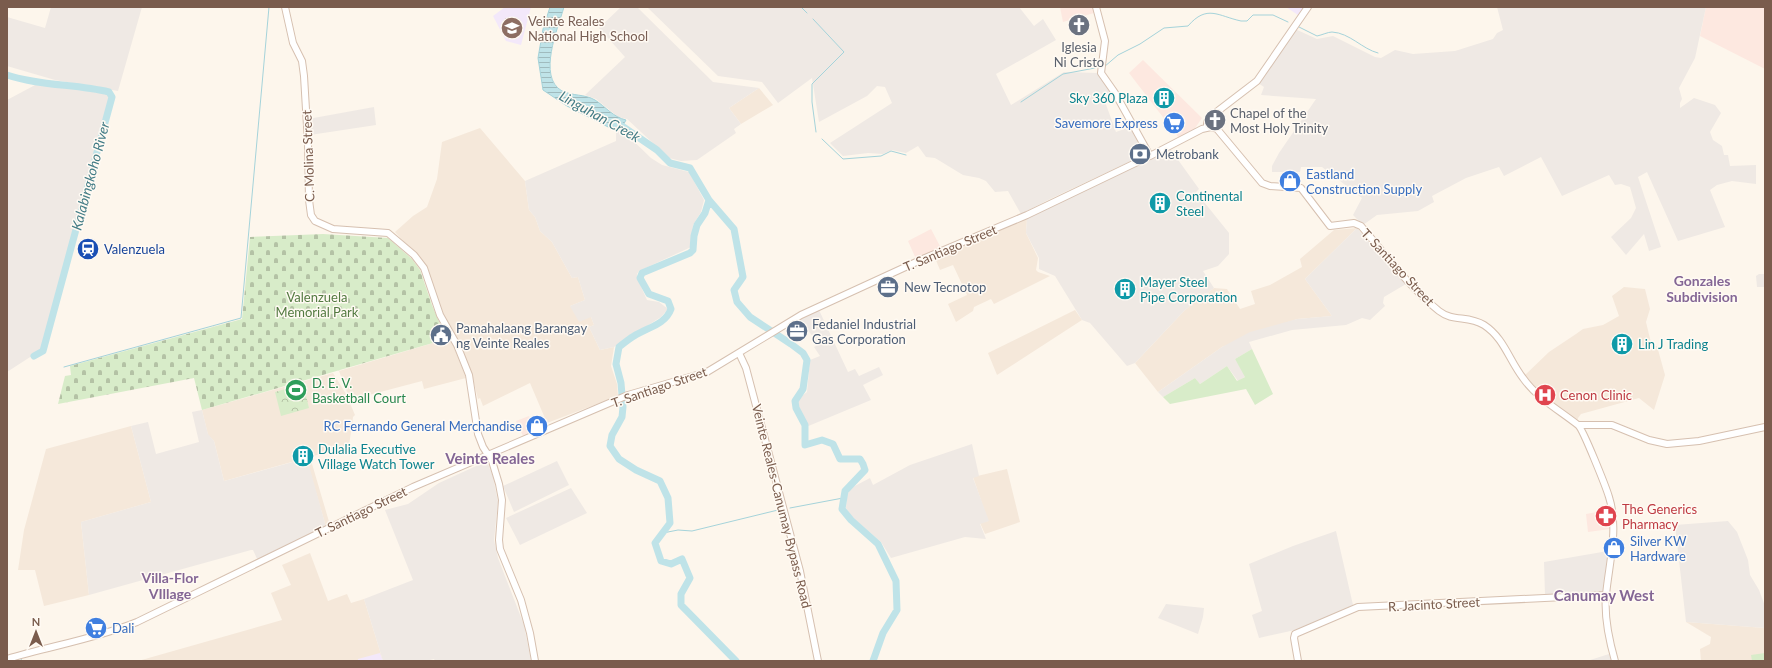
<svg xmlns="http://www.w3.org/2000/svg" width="1772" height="668" font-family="Lato,sans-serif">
<defs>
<pattern id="forest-crowns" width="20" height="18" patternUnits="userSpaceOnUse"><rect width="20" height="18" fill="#d8ecc9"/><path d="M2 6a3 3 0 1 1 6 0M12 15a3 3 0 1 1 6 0" fill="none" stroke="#b4c2a5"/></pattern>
<pattern id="cemetery-stones" width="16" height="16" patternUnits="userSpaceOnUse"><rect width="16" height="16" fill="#d8ecc9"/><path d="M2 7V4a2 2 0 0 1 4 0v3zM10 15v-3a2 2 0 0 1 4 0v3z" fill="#b4c2a5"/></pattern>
<pattern id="water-rules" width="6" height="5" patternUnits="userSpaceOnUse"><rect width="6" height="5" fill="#bfe3e8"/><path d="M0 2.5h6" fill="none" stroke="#a0bbbe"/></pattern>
</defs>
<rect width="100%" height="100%" fill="#fdf6ec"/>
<path fill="#f5e8da" d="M759,88L773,105L741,124L729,108Z
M480,128L525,181L529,210L535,217L540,231L552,242L572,278L578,277L585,300L570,306L591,317L594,325L589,327L600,350L614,347L611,366L617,384L618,396L547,423L530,383L483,406L480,398L478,399L471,371L461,346L449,328L416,255L395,232L413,216L427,207L437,179L442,142Z
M1027,218L1026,233L1038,258L1036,270L1038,272L1050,276L994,304L991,299L974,307L973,311L956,322L948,304L967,295L953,265L940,270L935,258Z
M1357,228L1305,279L1332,316L1297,319L1222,347L1158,392L1135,363L1185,310L1214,288L1227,289L1240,309L1255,304L1251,291L1270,285L1302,267L1300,259L1334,230Z
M1624,287L1645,289L1650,309L1646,322L1652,347L1657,346L1665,375L1654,410L1639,398L1581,414L1578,418L1577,423L1544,399L1523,377L1549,352L1576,334L1583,329L1603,325L1619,316L1612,296Z
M1075,310L1082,320L997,375L988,353Z
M450,338L466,378L424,389L422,381L350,400L339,371Z
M333,373L346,394L355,415L353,417L349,446L310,457L330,525L326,527L306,458L224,481L214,441L208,435L202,410Z
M131,426L151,502L81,522L89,595L44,606L35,570H18L24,530L46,449Z
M1007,469L1020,522L985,534L980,523L988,521L973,477Z
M310,553L328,601L347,594L351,603L364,599L383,661H138L282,620L271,593L291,585L282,565Z
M1686,622L1765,628V661H1701L1700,649L1710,644L1711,637Z"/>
<path fill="#fde8e0" d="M1060,7H1093L1094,13L1063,22Z
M1706,7H1765V69L1700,36Z
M1143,60L1202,118L1193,131L1179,138L1129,73Z
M931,229L941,248L916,259L908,241Z
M529,416L535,432L523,436L516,421Z
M1608,510L1611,522L1610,529L1588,532L1586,514Z"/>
<path fill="#efe9e4" d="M51,7H142L118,91L55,80L7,66V17L45,28Z
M621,7H637L713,82L759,88L729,108L741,124L734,129L736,133L697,160L681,161L669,158L627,119L618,117L596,99L585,95L625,57L599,28Z
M1019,7L1034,26L1043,19L1056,40L996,74L1011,105L1064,72L1098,73L1113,95L1104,99L1116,132L1130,127L1144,155L1050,199L1021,214L1008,191L995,192L986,181L979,178L963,175L935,158L926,157L918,146L906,153L892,150L883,154L868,153L843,156L830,143L892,103L885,87L877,86L867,96L819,122L812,78L778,103L762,82L718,76L648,8Z
M1497,7H1706L1695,58L1679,88L1682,99L1680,103V108L1694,98L1715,105L1721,113L1710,132L1713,140L1722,146L1724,155H1728L1730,166L1756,165V184L1732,181L1717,185L1710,190L1725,227L1678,241L1647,172L1638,177L1661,247L1649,251L1644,234L1626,255L1611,237L1631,218L1636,208L1630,187L1621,184L1615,185L1609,175L1562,196L1541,157L1504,176L1499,167L1466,178L1432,196L1434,202L1418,211L1377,215L1363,225L1353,215L1362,198L1322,167H1301L1300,172H1272V166L1279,153L1316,99L1261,95L1264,87L1258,83L1295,29L1317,39L1333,36L1375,57L1381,58L1395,50L1413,54L1455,51L1493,39L1497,33L1503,30Z
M37,84L109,94L110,97L41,350L7,372V100Z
M374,107L376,125L310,135L308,119Z
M621,129L651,158L662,165L689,172L704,200L701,212L693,225L691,247L639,271L637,274V278L647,300L659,302L668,309L661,317L614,347L600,350L589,327L594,325L591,317L579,322L570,306L585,300L578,277L572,278L552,242L540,231L535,217L529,210L525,181L616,141V131Z
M1171,150L1199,189L1196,192L1229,233V254L1218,266L1203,271L1214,288L1185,310L1135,363L1127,366L1090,323L1082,320L1055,276L1039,269V258L1026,233L1027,218Z
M1357,228L1406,284L1384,297L1383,303L1385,306L1370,320L1362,318L1346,325L1292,330L1249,342L1252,349L1235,359L1246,376L1238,381L1227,366L1200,384L1195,378L1163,397L1158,392L1222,347L1250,332L1297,319L1332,316L1305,279Z
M1759,274H1765V287H1757L1756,276Z
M819,310L848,372L855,369L859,376L879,367L883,375L863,385L871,400L806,427L796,405L798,399L807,392L810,360L820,356L814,347L818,345L814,338L799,319Z
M202,410L208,434L214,441L224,481L307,458L326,527L258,561L253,550H251L89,595L81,522L151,502L131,426L148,422L156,454L199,442L192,412Z
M972,444L979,476L973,478L989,521L980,524L986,539L965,537L891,558L881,542L851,516L846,508L847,495L851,488L870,478L873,485L910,465Z
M487,461L493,477L498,502L494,540L498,558L524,625L531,661H435L434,659L426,661H383L364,599L413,580L385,510L408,504L439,483Z
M557,461L569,485L514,512L503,486Z
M571,488L587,513L520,545L506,518Z
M1728,521L1737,532L1748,560L1750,575L1759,590L1765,606V628L1686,622L1675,525Z
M1336,531L1353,605L1319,621L1295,630L1259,638L1252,615L1262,611L1249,564L1293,546Z
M1608,551L1603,591L1601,593L1545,595L1544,562Z
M1166,604L1204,608L1203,617L1198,634L1158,618Z
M1609,654L1611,661H1587Z"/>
<path fill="#f3e8fa" d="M505,7H531L521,45L506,41L493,16Z
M1286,7H1304L1298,15Z
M380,653L383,661H358V659Z"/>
<path fill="#d8ecc9" d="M1252,349L1273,394L1255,405L1246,389L1170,404L1163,397L1195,378L1200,384L1227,366L1237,381L1245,377L1235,359Z
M1765,653V660L1752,661L1751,655Z"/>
<path fill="url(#forest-crowns)" d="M303,384L309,408L281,416L275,392Z"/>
<path fill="url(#cemetery-stones)" d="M323,234L388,238L412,259L420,270L432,305L440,324L450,338L202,410L194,378L58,404L65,376L71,375L70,366L242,319L250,237Z"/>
<path fill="url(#water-rules)" stroke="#a5d3da" d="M550,7H564C558,28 537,77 562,91C572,96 585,94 595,100C606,107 613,117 626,120L621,129L616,131L567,106L543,90L538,58L543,29Z"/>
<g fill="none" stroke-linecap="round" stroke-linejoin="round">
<path stroke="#a5d3da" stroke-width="1" d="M801,7L807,13
M813,19L844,52L812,84V102L816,132
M1299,27L1317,36C1322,35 1328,32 1332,32C1350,33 1362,49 1378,53
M1104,67L1118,55L1140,44L1164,28L1188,26C1207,4 1218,16 1241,21H1247L1253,15H1273L1288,22
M1021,102L1063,74L1095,68
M822,139L843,159L881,156L891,151L906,155
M43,351L44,352
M64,367L241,318L269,7
M790,508L843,498
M663,533L678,530L692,531L778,510
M21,659L22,661"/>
<path stroke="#bfe3e8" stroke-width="7" d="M7,75C40,86 76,84 109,92L112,97L43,351L34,356
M616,122L657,150L670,163L690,168L709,200L734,229L743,277L734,290L737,302L750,317L791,344L803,353L807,360L803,389L795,401L796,408L805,425V445L822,440L833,444L840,459H860L863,464L865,470L845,491L842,509L851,520L878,544L896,581L897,610L883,633L873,661
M709,200L705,213L697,225L694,236L693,250L690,253L642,273L640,278L649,294L668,301L671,309C665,325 648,327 634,336C629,339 624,343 619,347L616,364L621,383L623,407L622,417L612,435L610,446L619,459L636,470L660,481L668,498L670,523L655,543L661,561L671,564L682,559L690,578L681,594V605L736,661"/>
<g stroke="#d6c0b0" stroke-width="8">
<path id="secondary" d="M285,7L293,43L302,61L304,76L308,143L309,200L311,215L315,221L333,229L388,233L414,255L424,268L440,315L457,345L469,375L478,434L483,447L492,461L499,484L502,500L499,540L500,549L521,600L530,633L535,661
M1096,7L1105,41L1101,73L1115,93L1150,156
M1207,127V122L1210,117L1257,81L1308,7
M739,353L746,368L800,571L818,661
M1579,425H1612L1649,440L1667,444L1699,441L1765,427
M7,659C50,646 95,639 137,622L413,487L628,395L707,372L801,315L925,258L1027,215L1150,156L1202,129L1211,127L1217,129L1262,183L1270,186L1301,188L1330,226L1354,223L1361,226C1386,255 1409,287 1439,311C1453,322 1468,315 1484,325C1504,338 1509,360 1523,378C1537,398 1559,410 1578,425C1583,429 1606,487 1609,497C1619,529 1609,563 1606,595C1604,617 1609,640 1615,661
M1298,661L1294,638L1295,634L1358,607L1606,595"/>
</g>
<use href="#secondary" stroke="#fff" stroke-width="6"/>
</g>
<defs>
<g id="church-disc" transform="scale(1.15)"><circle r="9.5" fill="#6b7280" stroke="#fffaf3"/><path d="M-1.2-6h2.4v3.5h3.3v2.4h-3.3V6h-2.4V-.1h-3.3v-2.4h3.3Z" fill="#fff"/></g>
<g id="school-disc" transform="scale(1.15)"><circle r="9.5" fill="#8d6e63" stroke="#fffaf3"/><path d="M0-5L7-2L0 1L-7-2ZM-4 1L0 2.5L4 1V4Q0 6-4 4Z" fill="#fff"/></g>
<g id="building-disc" transform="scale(1.15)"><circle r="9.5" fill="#0f9aa8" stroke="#fffaf3"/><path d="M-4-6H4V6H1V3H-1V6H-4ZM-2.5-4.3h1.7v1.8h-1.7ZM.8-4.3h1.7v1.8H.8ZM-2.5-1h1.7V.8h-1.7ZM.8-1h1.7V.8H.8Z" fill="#fff"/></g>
<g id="supermarket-disc" transform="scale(1.15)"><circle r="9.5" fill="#3f7fe0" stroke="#fffaf3"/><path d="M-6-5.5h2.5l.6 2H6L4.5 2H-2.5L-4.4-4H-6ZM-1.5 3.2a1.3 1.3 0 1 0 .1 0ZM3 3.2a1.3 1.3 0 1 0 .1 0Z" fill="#fff"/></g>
<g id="bank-disc" transform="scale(1.15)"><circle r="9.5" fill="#5c6f8a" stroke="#fffaf3"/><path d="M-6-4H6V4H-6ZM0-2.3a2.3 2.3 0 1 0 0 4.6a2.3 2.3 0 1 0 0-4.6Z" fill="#fff"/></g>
<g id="shop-disc" transform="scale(1.15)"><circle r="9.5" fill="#3f7fe0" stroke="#fffaf3"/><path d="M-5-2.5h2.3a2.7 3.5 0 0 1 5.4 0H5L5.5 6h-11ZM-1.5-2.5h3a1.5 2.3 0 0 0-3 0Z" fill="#fff"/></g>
<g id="station-disc" transform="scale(1.15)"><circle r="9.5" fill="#1a4fb4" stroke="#fffaf3"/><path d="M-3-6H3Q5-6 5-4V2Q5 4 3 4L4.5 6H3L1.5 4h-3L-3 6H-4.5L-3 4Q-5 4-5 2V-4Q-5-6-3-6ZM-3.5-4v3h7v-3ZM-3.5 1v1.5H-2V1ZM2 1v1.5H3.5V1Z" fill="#fff"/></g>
<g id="office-disc" transform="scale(1.15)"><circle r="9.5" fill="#5c6f8a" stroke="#fffaf3"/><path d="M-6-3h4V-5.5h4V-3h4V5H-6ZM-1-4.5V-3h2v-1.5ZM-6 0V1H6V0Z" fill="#fff"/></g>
<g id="civic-disc" transform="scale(1.15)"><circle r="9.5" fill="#5c6f8a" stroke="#fffaf3"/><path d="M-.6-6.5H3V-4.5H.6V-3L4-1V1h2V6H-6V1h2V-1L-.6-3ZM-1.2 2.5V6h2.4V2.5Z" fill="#fff"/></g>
<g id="stadium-disc" transform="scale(1.15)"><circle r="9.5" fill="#2e9e5b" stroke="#fffaf3"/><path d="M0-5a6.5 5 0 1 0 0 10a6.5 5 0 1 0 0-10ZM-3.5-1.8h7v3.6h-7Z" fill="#fff"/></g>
<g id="hospital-disc" transform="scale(1.15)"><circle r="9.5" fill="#e0444e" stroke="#fffaf3"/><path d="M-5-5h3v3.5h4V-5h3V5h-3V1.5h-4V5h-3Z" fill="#fff"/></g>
<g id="pharmacy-disc" transform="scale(1.15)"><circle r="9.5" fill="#e0444e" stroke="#fffaf3"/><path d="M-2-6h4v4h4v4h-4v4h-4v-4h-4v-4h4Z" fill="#fff"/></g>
</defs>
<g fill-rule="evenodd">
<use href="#church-disc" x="1079" y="25"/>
<use href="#school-disc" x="512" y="28"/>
<use href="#building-disc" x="1164" y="98"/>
<use href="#church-disc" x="1215" y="120"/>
<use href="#supermarket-disc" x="1174" y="123"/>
<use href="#bank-disc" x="1140" y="154"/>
<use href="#shop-disc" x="1290" y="181"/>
<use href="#building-disc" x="1160" y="203"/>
<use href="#station-disc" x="88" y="249"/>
<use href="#office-disc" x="888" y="287"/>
<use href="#building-disc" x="1125" y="289"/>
<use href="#office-disc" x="797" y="331"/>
<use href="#civic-disc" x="441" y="335"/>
<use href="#building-disc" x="1622" y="344"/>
<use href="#stadium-disc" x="296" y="390"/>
<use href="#hospital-disc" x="1545" y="395"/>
<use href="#shop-disc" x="537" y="426"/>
<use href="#building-disc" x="303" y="456"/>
<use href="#pharmacy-disc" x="1606" y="516"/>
<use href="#shop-disc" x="1614" y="548"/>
<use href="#supermarket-disc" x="96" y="628"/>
</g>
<g text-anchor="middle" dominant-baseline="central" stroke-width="3" stroke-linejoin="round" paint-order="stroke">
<g font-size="13" fill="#785e54" stroke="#fffaf3" text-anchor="start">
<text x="528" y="21">Veinte Reales<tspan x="528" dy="15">National High School</tspan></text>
</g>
<g font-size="13" fill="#5b616d" stroke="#fffaf3">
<text x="1079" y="47">Iglesia<tspan x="1079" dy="15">Ni Cristo</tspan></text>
<text x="1230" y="113" text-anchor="start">Chapel of the<tspan x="1230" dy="15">Most Holy Trinity</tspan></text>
</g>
<g font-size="13" fill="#0d838f" stroke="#fffaf3" text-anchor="start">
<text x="1148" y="98" text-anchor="end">Sky 360 Plaza</text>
<text x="1176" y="196">Continental<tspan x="1176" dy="15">Steel</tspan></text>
<text x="1140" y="282">Mayer Steel<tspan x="1140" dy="15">Pipe Corporation</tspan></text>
<text x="1638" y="344">Lin J Trading</text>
<text x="318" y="449">Dulalia Executive<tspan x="318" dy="15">Village Watch Tower</tspan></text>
</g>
<g font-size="13" fill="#366cbe" stroke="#fffaf3" text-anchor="start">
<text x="1158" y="123" text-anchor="end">Savemore Express</text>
<text x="1306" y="174">Eastland<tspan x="1306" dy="15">Construction Supply</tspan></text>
<text x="522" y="426" text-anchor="end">RC Fernando General Merchandise</text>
<text x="1630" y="541">Silver KW<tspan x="1630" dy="15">Hardware</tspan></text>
<text x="112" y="628">Dali</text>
</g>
<g font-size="13" fill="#4e5e75" stroke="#fffaf3" text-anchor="start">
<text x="1156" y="154">Metrobank</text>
<text x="904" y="287">New Tecnotop</text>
<text x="812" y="324">Fedaniel Industrial<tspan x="812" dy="15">Gas Corporation</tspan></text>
<text x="456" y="328">Pamahalaang Barangay<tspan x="456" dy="15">ng Veinte Reales</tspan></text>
</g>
<g font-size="13" fill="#7a5c4d" stroke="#fffaf3">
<text transform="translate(308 156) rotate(-92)">C. Molina Street</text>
<text transform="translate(950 248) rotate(-23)">T. Santiago Street</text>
<text transform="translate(1398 267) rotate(47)">T. Santiago Street</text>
<text transform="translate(659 387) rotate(-19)">T. Santiago Street</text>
<text transform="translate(782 506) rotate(76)">Veinte Reales-Canumay Bypass Road</text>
<text transform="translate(361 512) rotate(-26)">T. Santiago Street</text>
<text transform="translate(1434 604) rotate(-3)">R. Jacinto Street</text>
</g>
<g font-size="13" fill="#164399" stroke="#fffaf3" text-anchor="start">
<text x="104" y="249">Valenzuela</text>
</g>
<g font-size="13" fill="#537a41" stroke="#fffaf3">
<text x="317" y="297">Valenzuela<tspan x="317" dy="15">Memorial Park</tspan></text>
</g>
<g font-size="13" fill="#27864d" stroke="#fffaf3" text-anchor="start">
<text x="312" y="383">D. E. V.<tspan x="312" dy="15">Basketball Court</tspan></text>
</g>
<g font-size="13" fill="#be3a42" stroke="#fffaf3" text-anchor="start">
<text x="1560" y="395">Cenon Clinic</text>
<text x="1622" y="509">The Generics<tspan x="1622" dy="15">Pharmacy</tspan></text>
</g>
<g font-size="14" font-style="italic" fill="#437c86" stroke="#fffaf3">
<text transform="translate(600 116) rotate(29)">Linguhan Creek</text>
<text transform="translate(90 176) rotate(-75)">Kalabingkoho River</text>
</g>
<g font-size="14" font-weight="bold" fill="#846695" stroke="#fffaf3">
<text x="1702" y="280">Gonzales<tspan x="1702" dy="16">Subdivision</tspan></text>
<text x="170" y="577">Villa-Flor<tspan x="170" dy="16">VIllage</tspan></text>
</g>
<g font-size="15" font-weight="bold" fill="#846695" stroke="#fffaf3">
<text x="490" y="458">Veinte Reales</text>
<text x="1604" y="595">Canumay West</text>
</g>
</g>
<rect width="1772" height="668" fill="none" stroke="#7a5c4d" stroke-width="16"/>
<g transform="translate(36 632)" stroke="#fffaf3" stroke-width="3" paint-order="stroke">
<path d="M0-3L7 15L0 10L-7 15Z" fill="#7a5c4d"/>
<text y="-6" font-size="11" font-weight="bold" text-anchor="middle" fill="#7a5c4d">N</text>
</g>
</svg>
